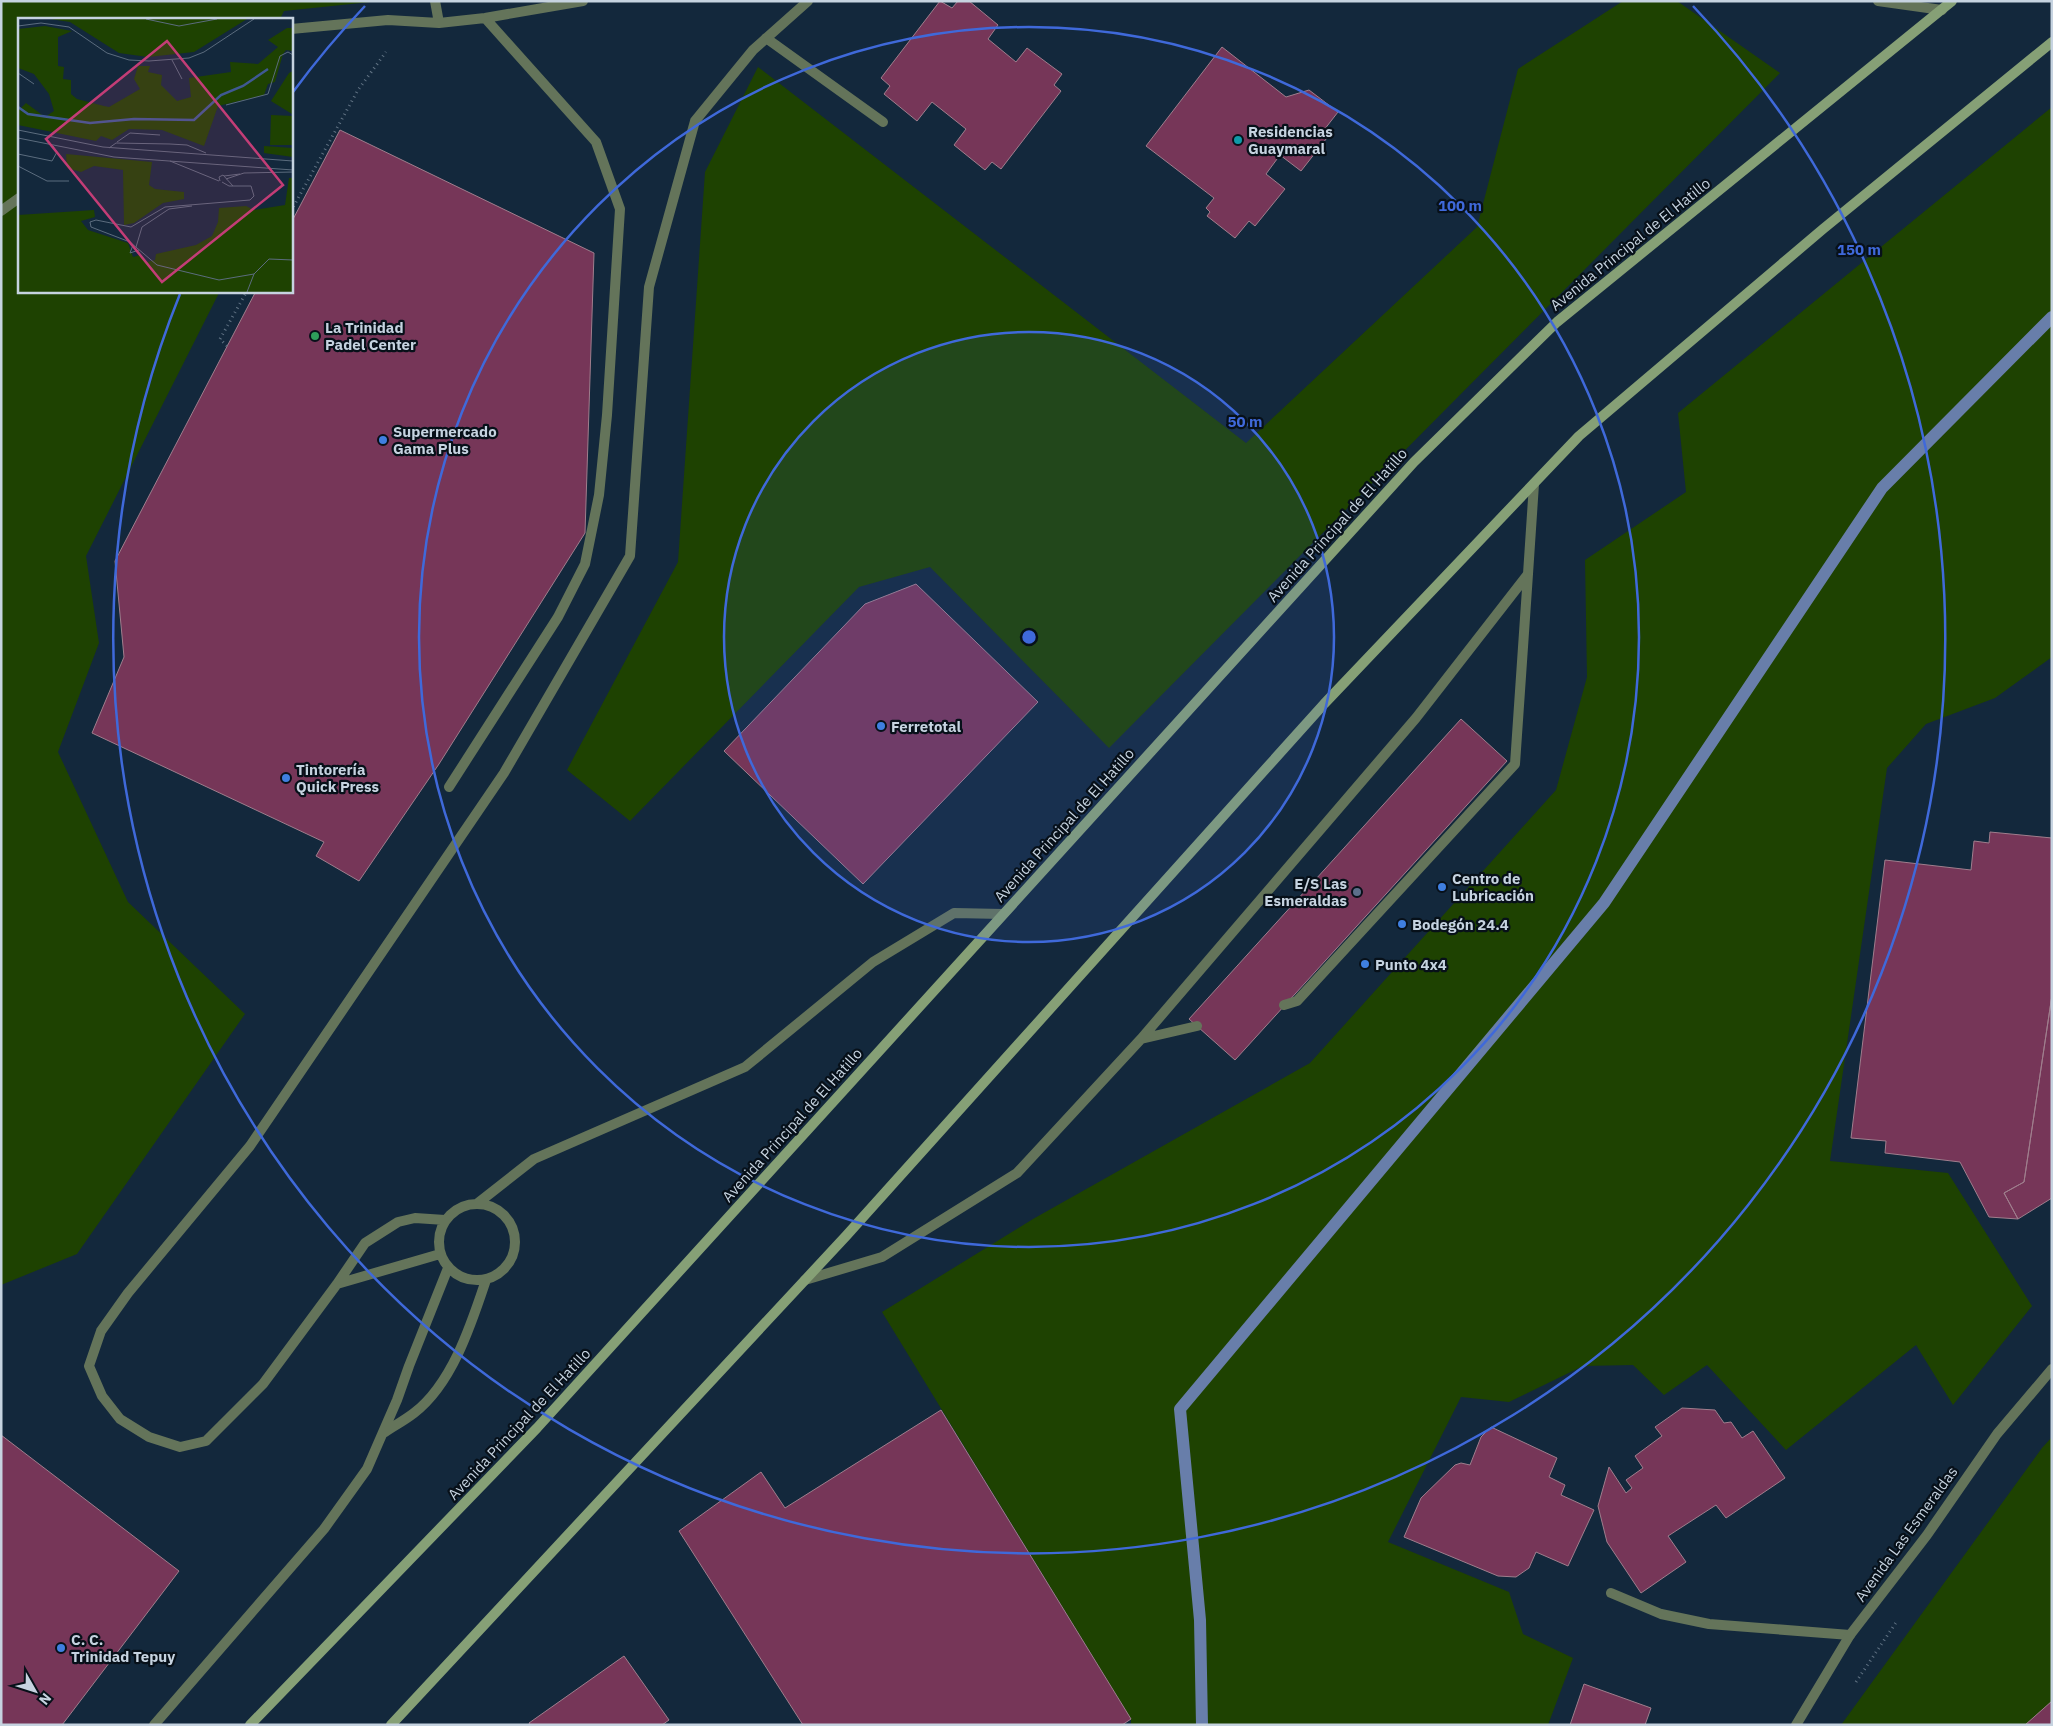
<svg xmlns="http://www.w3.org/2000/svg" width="2053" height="1726" font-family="'IBM Plex Sans',sans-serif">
<rect width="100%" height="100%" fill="#13283c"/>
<path fill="#1e4201" d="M1,1H380L284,11L280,19H19V291H220L86,556L99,643L58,752L128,902L245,1014L77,1254L1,1285Z
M1623,1H1677L1780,73L1109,748L930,567L859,587L630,821L567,770L678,562L705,172L758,67L1246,443L1477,227L1518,69Z
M2052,107V657L1995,698L1926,724L1887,768L1830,1161L1948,1173L2032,1306L1953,1405L1916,1345L1786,1450L1707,1365L1664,1395L1633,1365L1583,1366L1509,1402L1461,1397L1388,1542L1509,1592L1523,1634L1573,1658L1548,1725H1131V1719L882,1312L1033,1219L1310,1063L1556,790L1587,677L1585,560L1686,492L1678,413Z
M2052,1437V1725H1841L2042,1448Z"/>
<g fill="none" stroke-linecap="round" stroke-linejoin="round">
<path stroke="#687eaa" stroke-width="12" d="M1202,1725L1200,1620L1180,1409L1604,903L1882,488L2052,317"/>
</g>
<path fill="#763658" stroke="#9f7e8d" d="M940,1L952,8L958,1H969L998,25L988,39L1016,62L1027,48L1062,74L1054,85L1061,91L1001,169L992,162L985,170L954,145L966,129L932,102L917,121L884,94L890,86L881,78Z
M1222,47L1286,97L1309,90L1338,112L1324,130L1330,134L1301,171L1280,155L1266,174L1285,189L1255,226L1249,221L1235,238L1207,216L1210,212L1206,208L1214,198L1146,146Z
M340,130L594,253L585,533L439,764L359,881L316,856L324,842L92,733L124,657L115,561L256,291H291V223Z
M916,584L1038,702L863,884L724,751L865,604Z
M1461,719L1507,761L1235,1060L1189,1019Z
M1990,832L2052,838V995L2024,1182L2004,1193L2018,1219L1989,1217L1960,1162L1885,1153L1886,1141L1851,1138L1885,860L1971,870L1974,841L1989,843Z
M2052,995V1198L2018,1219L2004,1193L2024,1182Z
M1682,1408L1715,1410L1724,1423L1731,1422L1742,1438L1753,1431L1785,1478L1726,1518L1716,1505L1668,1536L1686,1562L1641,1593L1607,1542L1598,1506L1609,1467L1626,1493L1632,1488L1626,1480L1643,1468L1635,1456L1662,1436L1655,1427Z
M941,1410L1131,1719L1122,1725H803L679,1531L761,1472L785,1508Z
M1491,1427L1557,1458L1549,1477L1565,1485L1561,1495L1594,1510L1568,1566L1536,1552L1529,1568L1516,1577L1498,1576L1404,1537L1421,1498L1455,1465L1461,1463L1470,1465L1481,1437Z
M1,1435L179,1571L62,1725H1Z
M624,1656L669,1720L662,1725H530L529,1723Z
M1584,1684L1651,1708L1645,1725H1570Z
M2052,1701V1725H2025Z"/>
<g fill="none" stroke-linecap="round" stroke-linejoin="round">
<path stroke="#617384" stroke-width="3" stroke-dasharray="1 4" stroke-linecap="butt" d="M291,211L358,90L386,52
M227,346L220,339L247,291
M1856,1682L1897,1621"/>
<path stroke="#64745a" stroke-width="10" d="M435,1L439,23
M1878,1L1942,10
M291,29L388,20L439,23L485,18L583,1
M766,38L883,122
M1,211L19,198
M449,787L558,617L585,564L599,495L607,415L620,209L596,142L485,18
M1284,1005L1297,1001L1515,764L1528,574
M1141,1039L1197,1026
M478,1203L534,1159L745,1067L873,962L954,913L1003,914
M439 1242a38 38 0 1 1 76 0a38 38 0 1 1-76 0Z
M445,1220L415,1218L398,1222L365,1243L337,1284L263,1384L206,1441L180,1447L149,1437L120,1419L102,1396L89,1366L101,1331L128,1293L250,1146L504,773L630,556L649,287L695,121L753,50L808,1
M805,1280L882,1257L1017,1173L1141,1039L1416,718L1528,574L1534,484
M337,1284L440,1254
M385,1432C394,1426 405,1420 414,1413C452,1384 471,1325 486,1280
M1611,1593L1661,1614L1709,1624L1850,1635
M154,1725L324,1529L367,1469L397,1400L409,1366L448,1268"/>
<path stroke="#64745a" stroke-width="10" d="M1796,1725L1850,1635L1927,1535L1997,1434L2052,1369"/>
<path stroke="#86a076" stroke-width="10" d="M250,1725L537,1428L1414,462L1557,322L1952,1
M391,1725L846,1236L1324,704L1579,436L1823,229L2052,42"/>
</g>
<circle cx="1029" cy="637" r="305" fill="#3f69da" fill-opacity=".12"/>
<g fill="none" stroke="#3f69da" stroke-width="2.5">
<circle cx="1029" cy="637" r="305"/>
<circle cx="1029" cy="637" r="610"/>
<path d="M293 92A916 916 0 0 1 365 6M1693 6A916 916 0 1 1 180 294"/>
</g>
<circle fill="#0f9aa8" stroke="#071019" stroke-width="2" cx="1238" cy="140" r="5"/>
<circle fill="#2e9e5b" stroke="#071019" stroke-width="2" cx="315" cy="336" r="5"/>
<g fill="#3f7fe0" stroke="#071019" stroke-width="2">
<circle cx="383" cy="440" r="5"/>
<circle cx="881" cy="726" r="5"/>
<circle cx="286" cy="778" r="5"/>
<circle cx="1442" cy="887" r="5"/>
<circle cx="1402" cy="924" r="5"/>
<circle cx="1365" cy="964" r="5"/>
<circle cx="61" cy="1648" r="5"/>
</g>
<circle fill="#5c6f8a" stroke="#071019" stroke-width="2" cx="1357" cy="892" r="5"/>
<g text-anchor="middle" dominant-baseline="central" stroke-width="4.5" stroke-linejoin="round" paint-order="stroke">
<g font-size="15" font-weight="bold" fill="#c6d3e0" stroke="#071019" text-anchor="start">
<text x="1248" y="131">Residencias<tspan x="1248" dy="17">Guaymaral</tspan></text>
<text x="325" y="327">La Trinidad<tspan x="325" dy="17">Padel Center</tspan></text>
<text x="393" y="431">Supermercado<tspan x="393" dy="17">Gama Plus</tspan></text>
<text x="891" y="726">Ferretotal</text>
<text x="296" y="769">Tintorería<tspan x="296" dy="17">Quick Press</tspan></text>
<text x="1452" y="878">Centro de<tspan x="1452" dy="17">Lubricación</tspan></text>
<text x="1347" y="883" text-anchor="end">E/S Las<tspan x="1347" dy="17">Esmeraldas</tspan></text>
<text x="1412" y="924">Bodegón 24.4</text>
<text x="1375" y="964">Punto 4x4</text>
<text x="71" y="1639">C. C.<tspan x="71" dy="17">Trinidad Tepuy</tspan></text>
</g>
<g font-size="15" fill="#c6d3e0" stroke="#071019">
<text transform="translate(1630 244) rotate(-39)">Avenida Principal de El Hatillo</text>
<text transform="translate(1337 525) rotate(-48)">Avenida Principal de El Hatillo</text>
<text transform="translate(1064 825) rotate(-48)">Avenida Principal de El Hatillo</text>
<text transform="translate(792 1125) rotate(-48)">Avenida Principal de El Hatillo</text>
<text transform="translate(519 1424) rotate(-47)">Avenida Principal de El Hatillo</text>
<text transform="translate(1906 1534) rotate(-54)">Avenida Las Esmeraldas</text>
</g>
</g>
<g transform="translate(18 18)">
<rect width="275" height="275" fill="#13283c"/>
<path d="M32,1H229L176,34L130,39L101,35L52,4ZM27,8L54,13L40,19V48L46,49L45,61L53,62V76L59,81L86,88L91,89L122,71L116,61L120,48H132L130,54L144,57L143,67L159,83L173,79L171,60L213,54L212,44L240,46L260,29L250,22L269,10H275V33L268,32L265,36L257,64L250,66L246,77L200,88L186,128L144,112L111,111L94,122L83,118L78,123L0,107V93L8,85L27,99L36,93L31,76L16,56L0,50V11ZM275,53V96H274L253,83L271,55ZM253,97L275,98V127H252ZM246,128L275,130V139L246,135ZM48,136L134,144L131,167L137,171L166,174V181L145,185L116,205L106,207L105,152L76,148L63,154L49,150ZM271,160H275V274H0V197L76,192L77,199L63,203L70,212L110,225L115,239L122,237L129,244L137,242L138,236L178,227L194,218L200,204L201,190L228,188L236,192L267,187Z" fill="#1e4201"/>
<path fill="none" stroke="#3f5993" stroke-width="2.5" d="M0,89L10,96L72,105L116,101L176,102L203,77L225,68L250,51"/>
<path fill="none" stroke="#5b6c7e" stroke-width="1" d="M128,1L161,8L199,1M0,8L23,5L51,9L89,35L111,42L131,43L171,40L186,34L236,1M154,42L164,61M0,55L16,66M208,87L250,76L262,38L270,34L275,37M0,112L85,129L275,143M0,120L96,139L275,152M99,124L112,115L142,117M91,130L98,125L152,126L169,127L188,135M0,136L34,143L39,134L35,128M152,143L201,163M0,148L29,163H51M206,158L222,156M208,161L226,155L275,154M202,163L201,159L205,157L215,168M204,164L211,168H233L236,178L232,182L147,189L113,209L78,202L72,204L73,209L112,224L139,247L201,262L236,256M115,227L112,235L121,232M118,229L124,209L151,191L174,188M229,274L236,256L251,241L275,242"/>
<path fill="#c33d76" fill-opacity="0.15" stroke="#c33d76" stroke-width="2.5" d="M149,23L265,167L144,264L28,121Z"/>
<rect width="275" height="275" fill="none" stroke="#c6d3e0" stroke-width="2.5"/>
</g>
<circle cx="1029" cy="637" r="8" fill="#3f69da" stroke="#071019" stroke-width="2.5"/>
<g font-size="15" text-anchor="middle" font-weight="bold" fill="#3f69da" stroke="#071019" stroke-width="4.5" stroke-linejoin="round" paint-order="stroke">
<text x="1460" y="211">100 m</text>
<text x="1859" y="255">150 m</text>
<text x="1245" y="427">50 m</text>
</g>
<rect width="2053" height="1726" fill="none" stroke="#c6d3e0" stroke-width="5"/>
<g transform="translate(35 1691) rotate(129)" stroke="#071019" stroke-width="4" paint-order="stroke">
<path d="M0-4L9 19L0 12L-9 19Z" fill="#c6d3e0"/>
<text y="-8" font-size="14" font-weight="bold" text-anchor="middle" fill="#c6d3e0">N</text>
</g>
</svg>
